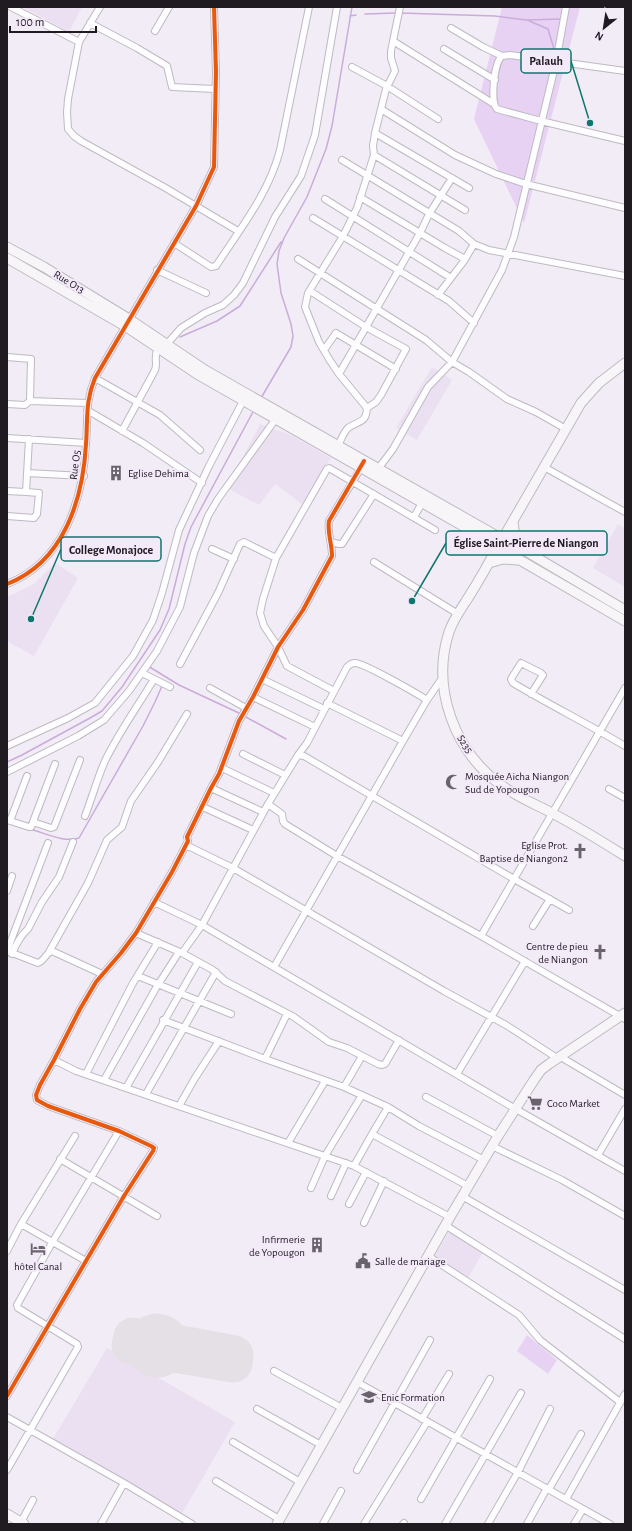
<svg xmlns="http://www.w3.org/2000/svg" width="632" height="1531" font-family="'Alegreya Sans',sans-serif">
<rect width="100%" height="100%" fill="#f2ecf6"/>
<path fill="#ebe0f1" d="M23,7H82L69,32Z
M432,367L452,380L417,440L396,428Z
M260,424L291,435L331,458L302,504L275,484L259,505L227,488Z
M618,524L625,528V587L593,568Z
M55,563L78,578L34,656L7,641V597L34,584Z
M451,1229L485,1249L468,1278L434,1257Z
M107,1348L235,1422L180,1517L50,1444Z"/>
<path fill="#e7d2f3" d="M502,7H580L524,223L474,119Z
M527,1335L557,1360L548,1374L517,1351Z"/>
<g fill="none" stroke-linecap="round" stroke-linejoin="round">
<path stroke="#c9acda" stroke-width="1.5" d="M400,13L495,16L526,20L562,19
M365,14L396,13
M350,16L356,15
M527,20L548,29L554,49
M180,337L217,321L240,306L281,242
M261,398L291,347L293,336L291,324L281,293L277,264L279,251L284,238L307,197L326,149L332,126L352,7
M148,666L179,685L241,714
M244,716L286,739
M7,762L22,755L90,718L102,711L122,687L160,630L169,609L185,544L191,527L254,410
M30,829C45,833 64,843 79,838L143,726L155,702L162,686"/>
<path stroke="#e4e0e6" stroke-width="39" d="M156,1333C164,1334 167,1336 170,1343L234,1355L233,1363L169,1352C160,1361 149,1360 145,1348L131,1345L133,1337L146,1339L150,1335Z"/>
<g stroke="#bebac1" stroke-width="8">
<path id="street" d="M11,7L79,42
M100,7L79,42L68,99L67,112L68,129L74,136L81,141L164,187L238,231
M90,23L137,48L167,66L172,87L215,89
M451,28L483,47L502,56
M155,31L169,7
M393,41L494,104
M444,49L495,80
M352,67L387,86L438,119
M625,71L510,55L502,56C494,63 490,101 497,109L541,121L625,141
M381,109L455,155L496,174L526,184L625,208
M375,133L469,188
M374,155L465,210
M342,160L459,231L474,244
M360,197L445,248L465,259
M325,199L451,278
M313,218L449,301L474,323
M174,243L211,267L216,266C240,229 269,193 280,150L309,7
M298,259L426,340L452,362L469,372L507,399L536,412L566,429
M157,270L206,293
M310,291L366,327L406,349L381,395L376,402L367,408
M438,295L464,261L474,244L489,250L625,276
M166,345L181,328L205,313L223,305L234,295L243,283L275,217L301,176L315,135L337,7
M324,350L336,333L396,369
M7,357L31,359L30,401
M339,374L420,233L429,214L452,178
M95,378L160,415L200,450
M7,404L25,405L30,401L87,403
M87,410L143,443L202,483
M122,431L155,370C158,362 153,359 158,348
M7,438L86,443
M338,446C341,440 343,433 348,428C359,420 366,424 367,408L339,374L329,359L319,342L305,307L308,293L343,236L357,208L374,155L373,146L375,133L386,89L395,71L391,58V51L400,7
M544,467L625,512
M378,469L393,449L428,387L452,362L502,270L514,237L556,62L566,7
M27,473L84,476
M7,491L26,492
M7,516L34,518L37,514L39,493L26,492L29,439
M414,517L422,503
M331,542L339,544H342L374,494
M212,549L234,559
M374,562L458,614
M7,584C64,562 83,499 86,444C88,418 85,402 95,378L196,206L214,167L216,72L214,7
M180,664L218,593L240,544L244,542L276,558
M142,673L170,687
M262,679L324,709
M210,688L246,708
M334,691L287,666L278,647L264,626L260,613L263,599L276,558L327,469L329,468L435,530
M531,694L543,675L541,673L521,663L511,679L513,683C550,705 588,724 625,746
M253,697L315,727
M327,703L403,741
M7,746L68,718L95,703L133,656L153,620L162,593L179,530L209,466L243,401
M243,754L285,775
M298,755L307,743L347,667C349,665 351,663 355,663C364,663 416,693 427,700
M222,768L274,793
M7,772L78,736L104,720L129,691L157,651L180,607L194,553L208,516L218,499L275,420
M211,788L263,812
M609,789L625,798
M268,804L282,814L283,821L285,824L337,856L481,936L625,1019
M203,807L253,830
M85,816C92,798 97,779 105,761C119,732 138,706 154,679
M7,820L29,827H31L55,764
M10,821L27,776
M33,822L51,828L54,827L80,760
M48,843L7,951L38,963C44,961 46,953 52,951L102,974
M186,845L233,868L444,991L506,1025L557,1058
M7,891L12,876
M154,902L202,925L514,1108L625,1171
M569,910L514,879L625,688
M533,926L550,899
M136,933L182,953L213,970L225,981L294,1017L329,1042L347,1048L378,1064L382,1065L385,1064L399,1040
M49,952L88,883L107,840L122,827L131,801L158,762L187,714
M182,953L202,925L268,804L298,755L304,756L514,879L481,936
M12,954C16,944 20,936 28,929L42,902L59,877L73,842
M274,967L403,741L427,700L443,677
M138,976L231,1014
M163,1020L265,1059L344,1087L388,1107L419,1126L484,1160
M559,1056L625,1095
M265,1059L287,1014
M54,1060L76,1071L354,1166L450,1217
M86,1074L133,983L158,942
M457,1074L525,961
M104,1080L156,988L179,952
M344,1087L362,1056
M126,1088L198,962
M146,1094L216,972
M426,1097L498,1136
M179,1106L195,1078L219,1041
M372,1134L388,1107
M288,1143L325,1081
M492,1146L562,1180L625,1216
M598,1155L625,1109
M60,1159L157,1216
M354,1166L372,1134L468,1186
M311,1188L325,1156L362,1095
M331,1196L346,1163
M462,1196L625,1290
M349,1204L366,1172
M364,1223L384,1181
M21,1224L86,1261
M445,1225L625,1339
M7,1251L21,1224L75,1136
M428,1256L519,1315L540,1340L620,1402
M274,1371L342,1408
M357,1382L610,1524
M7,1396L124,1196L153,1151L154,1148L151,1146L119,1131L48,1106L37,1100L36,1095L40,1085L54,1060L80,1009L96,982L121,953L136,933L172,872L188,841L187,837L211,788L219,774L239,721L253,697L278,647L303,610L332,556C332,543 327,533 329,521L362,466
M257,1409L321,1445
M7,1417L124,1483L192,1524
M422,1419L449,1374
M233,1442L300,1482
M7,1470L78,1347L77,1344L18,1308L17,1305L53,1241L119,1131
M357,1470L430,1340
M216,1481L279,1519
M549,1489L581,1434
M421,1499L490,1379
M566,1499L625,1394
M21,1522L33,1500
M101,1524L124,1483
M323,1524L341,1491
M364,1524L427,1422
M403,1524L404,1523
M445,1524L521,1393
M488,1524L518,1472L550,1409
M527,1524L547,1488
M574,1524L583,1509"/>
</g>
<g stroke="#bebac1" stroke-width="11">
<path id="secondary" d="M7,247L44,267L129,319L205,370L495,535
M7,258L125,326L197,374L477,534C481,537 488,540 491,543C496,549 496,554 506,552L625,621
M513,522L515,536L522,549
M506,533L581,403L599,383L625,363
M512,543L625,610
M495,551C487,567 478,582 468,598C461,609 453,620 449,632C431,688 454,751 501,785C517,797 535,804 552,813C577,826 601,841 625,856
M489,563L503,559L517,560
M7,1514L24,1524
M277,1524L450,1217L498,1136L534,1080L541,1070L549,1064L625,1013"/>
</g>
<use href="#street" stroke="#fdfcfe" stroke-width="6"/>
<use href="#secondary" stroke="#f8f5f9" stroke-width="9"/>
<g stroke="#f3e9f9" stroke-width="6">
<path id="cycleway" d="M7,584C64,562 83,499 86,444C88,418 85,402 95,378L196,206L214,167L216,72L214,7
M7,1396L124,1196L153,1151L154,1148L151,1146L119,1131L48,1106L37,1100L36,1095L40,1085L54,1060L80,1009L96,982L121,953L136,933L172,872L188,841L187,837L211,788L219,774L239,721L253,697L278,647L303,610L332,556C332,543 327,533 329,521L364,461"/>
</g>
<use href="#cycleway" stroke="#e8590c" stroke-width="4"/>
</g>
<defs>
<g id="building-bare" transform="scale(1.2)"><path d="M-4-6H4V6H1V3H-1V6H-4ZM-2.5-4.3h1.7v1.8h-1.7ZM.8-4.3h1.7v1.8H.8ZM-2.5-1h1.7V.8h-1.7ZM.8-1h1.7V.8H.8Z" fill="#69646c" stroke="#f3e9f9" stroke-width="2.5" paint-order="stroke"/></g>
<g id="mosque-bare" transform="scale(1.2)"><path d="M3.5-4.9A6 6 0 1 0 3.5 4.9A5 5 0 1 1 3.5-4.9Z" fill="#69646c" stroke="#f3e9f9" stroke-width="2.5" paint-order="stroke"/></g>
<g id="church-bare" transform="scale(1.2)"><path d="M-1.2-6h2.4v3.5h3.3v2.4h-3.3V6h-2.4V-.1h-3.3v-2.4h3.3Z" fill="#69646c" stroke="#f3e9f9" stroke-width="2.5" paint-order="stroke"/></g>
<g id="supermarket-bare" transform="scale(1.2)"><path d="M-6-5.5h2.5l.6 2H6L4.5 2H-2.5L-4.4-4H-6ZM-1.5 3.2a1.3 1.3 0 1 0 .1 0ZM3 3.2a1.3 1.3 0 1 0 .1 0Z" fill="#69646c" stroke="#f3e9f9" stroke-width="2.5" paint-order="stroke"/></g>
<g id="hotel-bare" transform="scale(1.2)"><path d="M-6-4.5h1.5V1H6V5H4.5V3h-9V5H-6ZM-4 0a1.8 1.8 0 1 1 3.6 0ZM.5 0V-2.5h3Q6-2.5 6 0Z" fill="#69646c" stroke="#f3e9f9" stroke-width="2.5" paint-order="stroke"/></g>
<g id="civic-bare" transform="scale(1.2)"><path d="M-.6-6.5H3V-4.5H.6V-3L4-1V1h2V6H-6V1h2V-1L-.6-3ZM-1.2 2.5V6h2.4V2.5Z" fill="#69646c" stroke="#f3e9f9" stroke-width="2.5" paint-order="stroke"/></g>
<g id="school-bare" transform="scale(1.2)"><path d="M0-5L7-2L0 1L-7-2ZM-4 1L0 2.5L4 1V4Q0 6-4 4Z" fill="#69646c" stroke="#f3e9f9" stroke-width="2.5" paint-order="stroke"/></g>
</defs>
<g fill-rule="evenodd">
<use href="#building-bare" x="116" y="473"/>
<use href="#mosque-bare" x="453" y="782"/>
<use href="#church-bare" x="580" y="851"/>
<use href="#church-bare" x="600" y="952"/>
<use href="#supermarket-bare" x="535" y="1103"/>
<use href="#building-bare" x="317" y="1245"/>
<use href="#hotel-bare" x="38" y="1249"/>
<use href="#civic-bare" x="363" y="1261"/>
<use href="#school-bare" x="369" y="1397"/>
</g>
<g text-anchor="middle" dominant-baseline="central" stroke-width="4" stroke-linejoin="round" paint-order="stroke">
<g font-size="11" fill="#1f1b21" stroke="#f3e9f9">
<text transform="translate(69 282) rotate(31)">Rue O13</text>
<text transform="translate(75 465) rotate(-83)">Rue O5</text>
<text transform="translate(465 744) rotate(56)">S235</text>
</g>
<g font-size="11" fill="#1f1b21" stroke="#f3e9f9" text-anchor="start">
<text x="128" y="473">Eglise Dehima</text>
<text x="465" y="776">Mosquée Aicha Niangon<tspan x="465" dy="13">Sud de Yopougon</tspan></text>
<text x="568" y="845" text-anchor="end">Eglise Prot.<tspan x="568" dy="13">Baptise de Niangon2</tspan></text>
<text x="588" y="946" text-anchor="end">Centre de pieu<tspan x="588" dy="13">de Niangon</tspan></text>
<text x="547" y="1103">Coco Market</text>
<text x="305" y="1239" text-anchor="end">Infirmerie<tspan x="305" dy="13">de Yopougon</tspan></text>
<text x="375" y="1261">Salle de mariage</text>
<text x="38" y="1266" text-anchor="middle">hôtel Canal</text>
<text x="381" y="1397">Enic Formation</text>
</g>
</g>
<path fill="none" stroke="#0f766e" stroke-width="1.5" d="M590 123L571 61M412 601L446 543M31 619L61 549"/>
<g fill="#0f766e" stroke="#f3e9f9" stroke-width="1.5">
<circle cx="590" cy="123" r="4"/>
<circle cx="412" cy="601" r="4"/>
<circle cx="31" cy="619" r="4"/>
</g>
<g fill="#f3e9f9" stroke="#0f766e" stroke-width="1.5">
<rect x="521" y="49" width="50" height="24" rx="4"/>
<rect x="446" y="531" width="161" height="24" rx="4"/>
<rect x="61" y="537" width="100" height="24" rx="4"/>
</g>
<g font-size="12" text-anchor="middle" font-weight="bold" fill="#1f1b21">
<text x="546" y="65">Palauh</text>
<text x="526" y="547">Église Saint-Pierre de Niangon</text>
<text x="111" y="554">College Monajoce</text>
</g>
<rect width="632" height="1531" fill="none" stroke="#1f1b21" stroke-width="16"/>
<g transform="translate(604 28) rotate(210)" stroke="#f3e9f9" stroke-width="3" paint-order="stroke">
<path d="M0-3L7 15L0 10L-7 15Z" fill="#1f1b21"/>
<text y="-6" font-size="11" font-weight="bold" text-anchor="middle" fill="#1f1b21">N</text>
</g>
<path d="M10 26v6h86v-6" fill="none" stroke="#1f1b21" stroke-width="2"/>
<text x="16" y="26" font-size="12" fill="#1f1b21" stroke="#f3e9f9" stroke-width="3" paint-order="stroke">100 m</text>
</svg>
